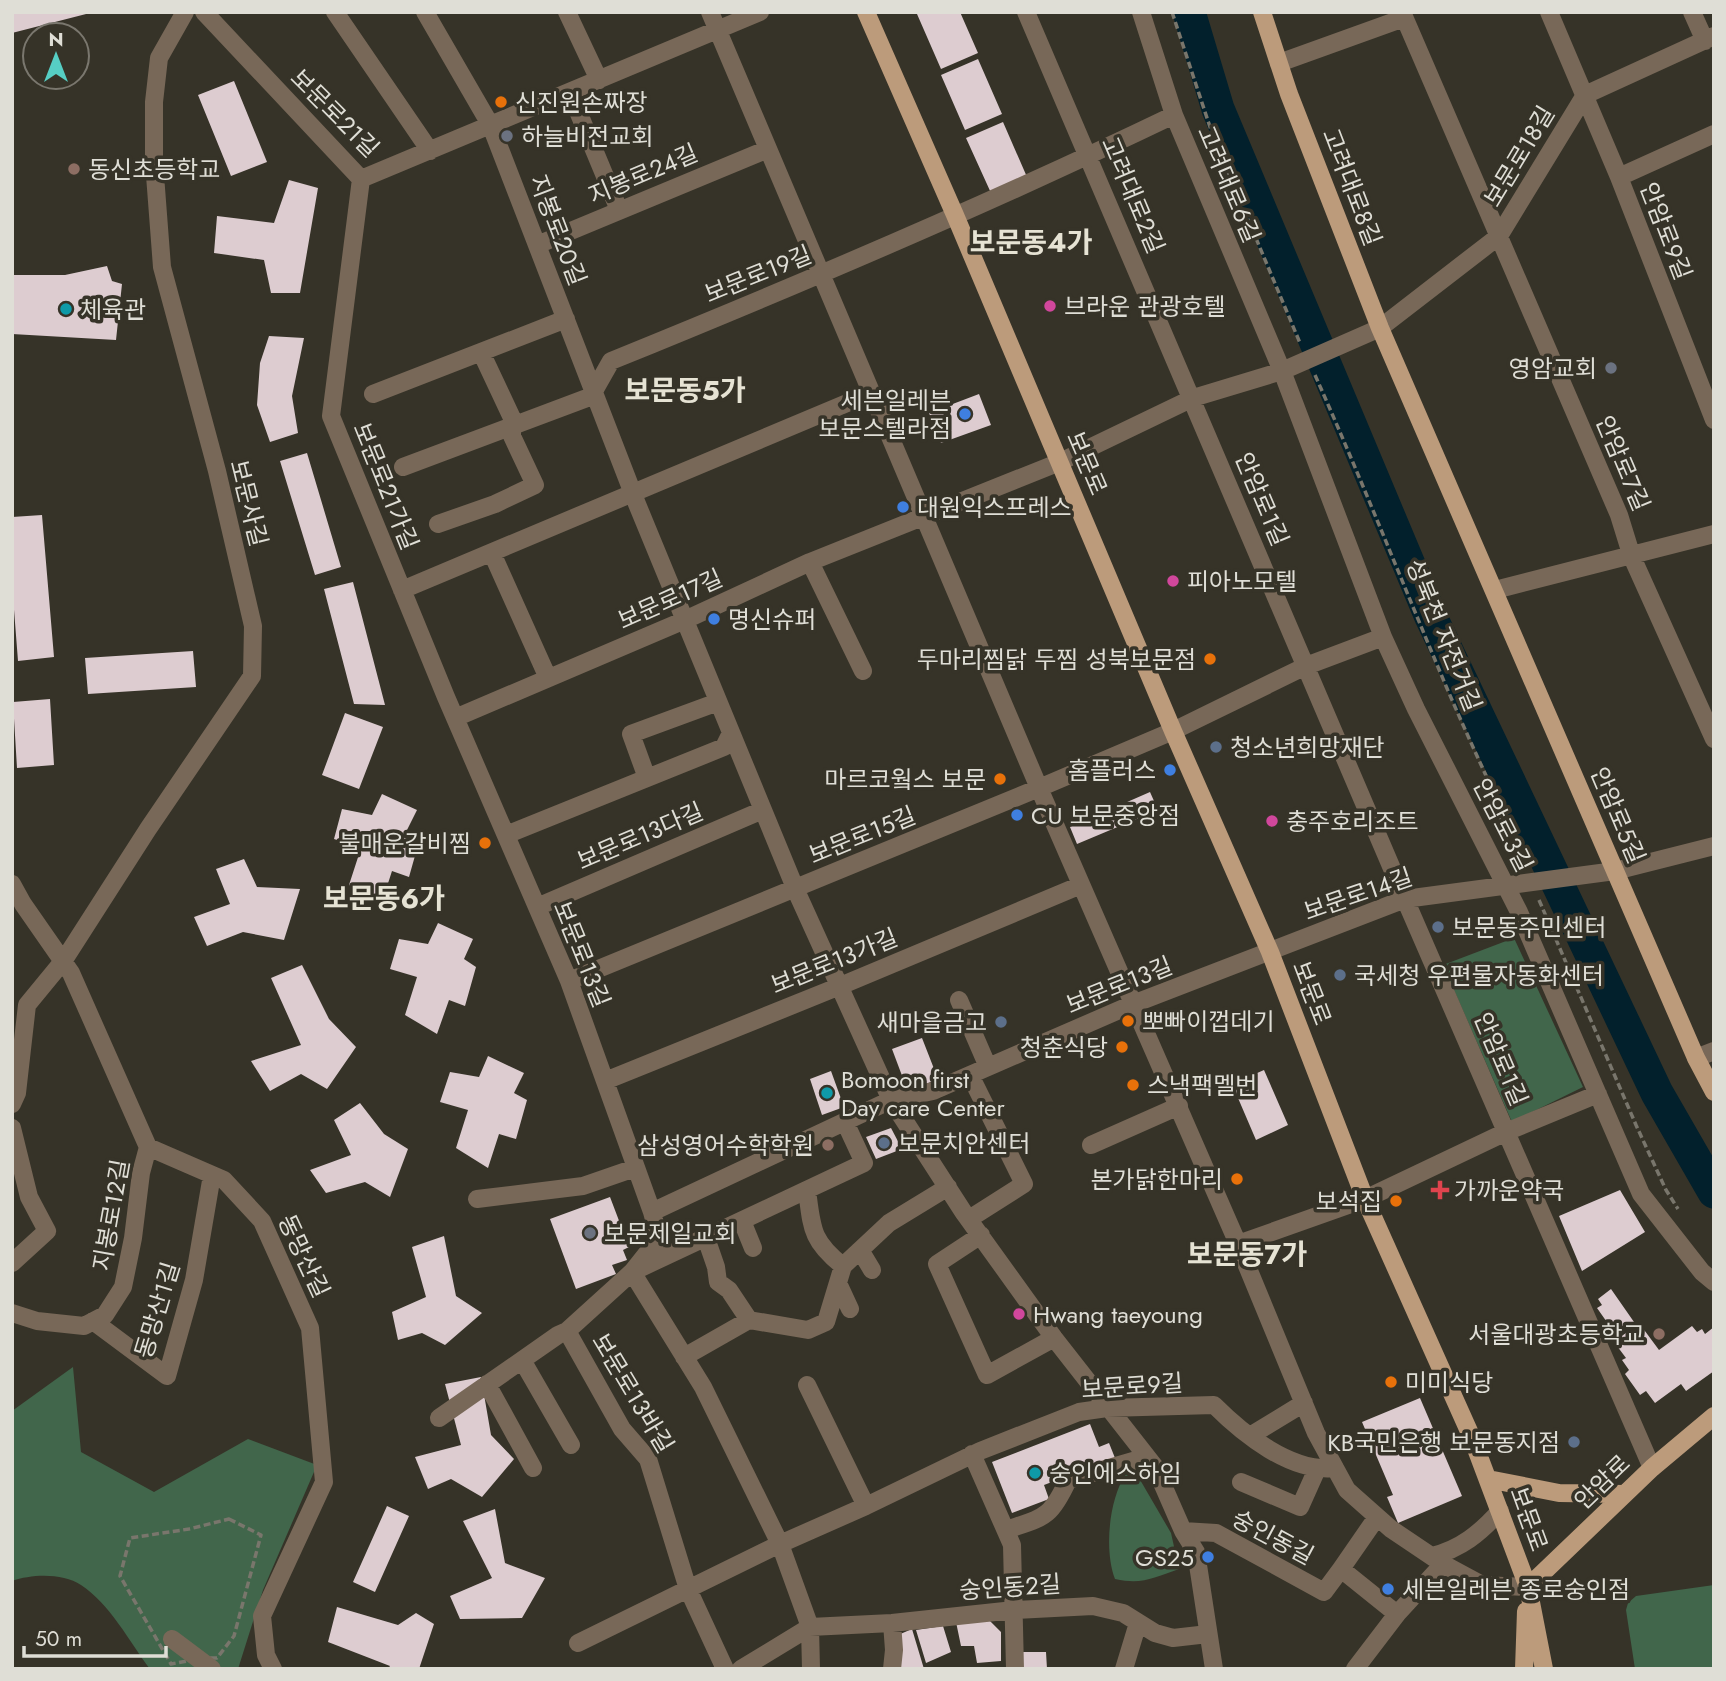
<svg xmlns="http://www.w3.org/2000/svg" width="1726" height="1681" font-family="Jost,'Noto Sans KR',sans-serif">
<rect width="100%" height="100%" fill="#363328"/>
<path fill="#41664b" d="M1514,938L1583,1087L1512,1122L1443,965Z
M73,1367L81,1452L154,1492L248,1439L317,1465L263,1590L238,1669H150C129,1641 110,1604 81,1585C63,1573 32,1574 12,1581V1411Z
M1132,1473L1139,1478L1171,1533L1179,1569C1153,1578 1142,1585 1115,1579C1104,1550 1109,1501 1125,1475Z
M1714,1585V1669H1635L1626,1610L1628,1603L1636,1596Z"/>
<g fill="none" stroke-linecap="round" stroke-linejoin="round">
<path stroke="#02202c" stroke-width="33" d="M1189,12L1218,109L1431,617L1657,1093L1714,1192"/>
</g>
<path fill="#ddccd0" d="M12,12H90V13L12,33Z
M920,12H960L978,53L941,69L917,14Z
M978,59L1002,114L965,130L941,75Z
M234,81L267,162L231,176L198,95Z
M1003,122L1027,177L991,193L966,138Z
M289,180L318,188L300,293H271L264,260L214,253L217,216L274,223Z
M107,266L112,281L122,284L116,340L12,334V275H65Z
M269,336L304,338L292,396L298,433L270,442L257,405L260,363Z
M979,394L991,425L941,443L929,413Z
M307,453L341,567L315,575L280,461Z
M42,515L54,657L18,661L12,584V517Z
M353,582L385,705L354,704L324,589Z
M193,651L196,687L88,694L85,658Z
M50,699L54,765L17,768L13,702Z
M345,713L383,727L359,789L322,775Z
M1150,792L1158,810L1077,844L1070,827Z
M382,794L417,810L407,830L420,838L409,877L392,871L381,905L349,885L361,848L334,839L342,809L372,815Z
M244,859L257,887L300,889L284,940L243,932L207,946L194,917L230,904L216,869Z
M438,923L473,939L464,959L476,967L465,1006L449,1000L437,1034L405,1015L417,977L390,969L399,939L428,944Z
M302,965L329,1019L356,1047L327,1089L301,1074L270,1091L251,1061L301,1045L271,978Z
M922,1038L938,1079L921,1086L904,1081L892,1049Z
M488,1056L524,1073L514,1093L527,1100L516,1139L499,1134L488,1168L456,1148L468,1110L440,1102L450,1072L479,1077Z
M1264,1070L1288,1125L1256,1140L1232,1084Z
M831,1071L844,1107L822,1115L810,1079Z
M360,1103L384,1134L408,1149L390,1197L365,1182L326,1193L310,1170L351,1155L334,1120Z
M891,1128L902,1149L876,1159L866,1137Z
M1620,1190L1645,1232L1582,1271L1559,1216Z
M610,1197L629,1247L623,1250L627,1260L612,1265L616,1274L576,1289L550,1219Z
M444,1236L456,1296L482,1313L445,1345L422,1333L398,1340L392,1312L426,1297L412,1247Z
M1611,1289L1634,1322L1616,1335L1597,1308L1602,1305L1598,1299Z
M1639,1323L1659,1350L1692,1326L1697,1332L1702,1329L1705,1334L1714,1327V1371L1686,1391L1681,1384L1655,1403L1646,1391L1640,1395L1625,1374L1629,1370L1622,1360L1626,1358L1614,1342Z
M481,1377L491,1435L514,1459L482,1497L451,1479L428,1489L415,1457L461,1445L445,1384Z
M1420,1398L1462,1496L1398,1523L1387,1497L1393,1495L1362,1422Z
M1090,1424L1099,1447L1109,1443L1115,1458L1044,1485L1049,1499L1012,1513L992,1462Z
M387,1506L409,1516L375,1592L353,1582Z
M495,1509L505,1563L545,1578L522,1618L460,1619L450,1596L492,1578L463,1521Z
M337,1607L398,1625L416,1613L434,1624L419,1669H388L390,1666L328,1642Z
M989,1620L1001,1632V1661L977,1663L974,1646H961L956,1622Z
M943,1626L951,1652L926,1663L916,1630Z
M912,1629L924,1669H898V1635Z
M1017,1652H1046L1047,1669H1018Z"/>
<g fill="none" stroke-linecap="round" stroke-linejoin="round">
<path stroke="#79766c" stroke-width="3.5" stroke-dasharray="7 3.5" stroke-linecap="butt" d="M1172,12L1213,136L1300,343
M1315,375C1361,478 1402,582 1446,686C1472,747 1501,806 1526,867
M1499,830L1502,810
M1539,900L1636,1125L1666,1190L1678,1209
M229,1519L261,1535L234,1636L217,1658H203L171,1664L120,1576L130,1538L189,1529Z"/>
<path stroke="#786858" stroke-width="18" d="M204,12L361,179
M335,12L430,151
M425,12L491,126L637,504L798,895L891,1100L964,1213L1054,1338L1155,1467L1183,1531L1196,1552L1214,1669
M567,12L599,80
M710,12L1039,788L1238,1244L1316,1433L1347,1490L1391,1529L1443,1564L1482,1585L1528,1587
M1026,12L1405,899L1652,1468
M1141,12L1174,115L1282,371L1383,637L1416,709L1519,912L1641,1194L1702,1272L1714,1282
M1402,12L1619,515L1632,557L1714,739
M1549,12L1619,177L1714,420
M1692,12L1705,41
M1279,63L1404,18
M570,92L619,210
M1619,177L1714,134
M361,179L331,416L446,697L569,981L652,1212L659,1238L632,1272L567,1331L558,1335L439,1418
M361,179L760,12
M537,245L768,149
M594,391L611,361C801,284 989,204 1174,115
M373,394L566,319
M403,467L595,395
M438,524L495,504L535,485L512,436V418L481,352
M492,553L548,678
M810,562L863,671
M402,590L871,393
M1495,590L1714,534
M455,718L685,620L810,562L1060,462L1193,398L1282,371L1380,328L1499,236L1585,95L1714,36
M647,778L631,734L718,702
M506,835L724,747L731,733
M12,884L23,904L71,973L148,1147L224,1180L262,1221L310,1328L324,1482L262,1616L266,1655L273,1669
M537,907L763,810
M569,981L1039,788L1173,731L1306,666L1383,637
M959,1000L988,1067
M1696,1058L1714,1051
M605,1081L840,986L1081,885
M12,1104L17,1093L27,1005L64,960L148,829L252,676L253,626L217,471L162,267L154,162V102L159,58L185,12
M12,1128L29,1197L47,1231L12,1263
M1091,1145L1179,1106
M807,1190C812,1228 811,1241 843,1266
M477,1199L583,1186L635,1168
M652,1212L891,1100L933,1091L1133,1004L1405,899L1615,871L1714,846
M969,1219L1024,1184L970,1075
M742,1221L753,1248
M981,1235L937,1264L987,1375L1054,1338
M706,1238L716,1267L718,1282L729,1290L749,1320
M1238,1244L1365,1199L1506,1132L1598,1094
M860,1250L872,1270
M838,1283L850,1309
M12,1313L37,1321L84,1326L105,1315L123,1287L133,1238L141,1173L148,1147
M93,1321L167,1376L194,1280L212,1175
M567,1331L622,1429L648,1459L688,1589L725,1669
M684,1357L749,1320L808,1330L826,1322L843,1266L889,1223L948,1187
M522,1360L571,1445
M487,1384L533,1468
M807,1385L866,1506
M1250,1436L1304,1403
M972,1454L1012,1545L1015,1669
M1241,1482L1300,1507L1317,1469
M1006,1530C1044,1517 1050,1519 1068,1480L1147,1457
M1183,1531L1216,1533L1324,1592L1341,1569L1397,1614
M1432,1556C1461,1549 1480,1533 1500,1511
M1341,1569L1377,1517
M892,1623L894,1650L892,1669
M172,1639L212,1669
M578,1643L780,1544L866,1506L980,1451L1079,1412L1107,1408L1214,1405C1243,1434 1291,1473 1335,1468
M741,1669L810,1627L892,1623L1014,1610L1093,1606L1123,1613L1155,1633L1173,1638L1208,1634
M811,1669L810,1627L780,1544L703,1387L632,1272L864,1163L845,1122
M1124,1669L1138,1623
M1355,1669L1397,1614L1443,1564"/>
<path stroke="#bc9b7b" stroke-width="18" d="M866,12L955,215L1173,731L1270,952L1365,1199L1472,1438L1528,1587L1544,1669
M1262,12L1289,94L1380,328L1696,1058L1714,1092
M1488,1479L1559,1493L1624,1494
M1528,1587L1652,1468L1714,1416
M1524,1669L1526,1611"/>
</g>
<g fill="#e8710a" stroke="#363328" stroke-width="2.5">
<circle cx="501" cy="102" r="7"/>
<circle cx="1210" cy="659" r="7"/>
<circle cx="1000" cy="779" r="7"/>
<circle cx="485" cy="843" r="7"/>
<circle cx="1128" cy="1021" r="7"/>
<circle cx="1122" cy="1047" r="7"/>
<circle cx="1133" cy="1085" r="7"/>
<circle cx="1237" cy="1179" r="7"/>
<circle cx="1396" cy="1201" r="7"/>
<circle cx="1391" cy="1382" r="7"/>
</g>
<g fill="#6b7280" stroke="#363328" stroke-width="2.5">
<circle cx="507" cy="136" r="7"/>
<circle cx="1611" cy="368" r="7"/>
<circle cx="590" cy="1233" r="7"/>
</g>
<g fill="#8d6e63" stroke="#363328" stroke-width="2.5">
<circle cx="74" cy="169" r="7"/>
<circle cx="828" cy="1145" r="7"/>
<circle cx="1659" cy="1334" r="7"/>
</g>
<g fill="#d1479c" stroke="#363328" stroke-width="2.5">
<circle cx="1050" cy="306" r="7"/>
<circle cx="1173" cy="581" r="7"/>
<circle cx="1272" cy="821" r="7"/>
<circle cx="1019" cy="1314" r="7"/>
</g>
<g fill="#0f9aa8" stroke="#363328" stroke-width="2.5">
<circle cx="66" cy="309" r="7"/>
<circle cx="827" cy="1093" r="7"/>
<circle cx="1035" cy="1473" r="7"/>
</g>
<g fill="#3f7fe0" stroke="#363328" stroke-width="2.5">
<circle cx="965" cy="414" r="7"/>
<circle cx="903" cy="507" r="7"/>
<circle cx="714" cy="619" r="7"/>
<circle cx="1170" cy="770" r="7"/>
<circle cx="1017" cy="815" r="7"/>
<circle cx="1208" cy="1557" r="7"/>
<circle cx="1388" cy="1589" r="7"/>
</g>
<g fill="#5c6f8a" stroke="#363328" stroke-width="2.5">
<circle cx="1216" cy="747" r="7"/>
<circle cx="1438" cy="927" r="7"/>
<circle cx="1340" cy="975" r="7"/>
<circle cx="1001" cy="1022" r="7"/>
<circle cx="884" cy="1143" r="7"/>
<circle cx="1574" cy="1442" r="7"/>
</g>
<path fill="#e0444e" stroke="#363328" stroke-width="2.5" d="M1436.5 1179.5h7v7h7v7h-7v7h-7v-7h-7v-7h7z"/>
<g text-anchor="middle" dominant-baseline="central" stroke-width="7" stroke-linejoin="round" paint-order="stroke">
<g font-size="24" fill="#dfded6" stroke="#363328" text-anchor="start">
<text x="515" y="102">신진원손짜장</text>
<text x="521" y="136">하늘비전교회</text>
<text x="88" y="169">동신초등학교</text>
<text x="1064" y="306">브라운 관광호텔</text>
<text x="80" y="309">체육관</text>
<text x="1597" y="368" text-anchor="end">영암교회</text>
<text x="951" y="400" text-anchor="end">세븐일레븐<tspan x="951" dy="28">보문스텔라점</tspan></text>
<text x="917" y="507">대원익스프레스</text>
<text x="1187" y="581">피아노모텔</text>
<text x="728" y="619">명신슈퍼</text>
<text x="1196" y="659" text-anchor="end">두마리찜닭 두찜 성북보문점</text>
<text x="1230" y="747">청소년희망재단</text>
<text x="1156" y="770" text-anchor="end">홈플러스</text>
<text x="986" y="779" text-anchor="end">마르코웤스 보문</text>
<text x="1031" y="815">CU 보문중앙점</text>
<text x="1286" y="821">충주호리조트</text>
<text x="471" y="843" text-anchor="end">불매운갈비찜</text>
<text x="1452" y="927">보문동주민센터</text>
<text x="1354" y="975">국세청 우편물자동화센터</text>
<text x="1142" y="1021">뽀빠이껍데기</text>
<text x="987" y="1022" text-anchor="end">새마을금고</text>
<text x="1108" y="1047" text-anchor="end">청춘식당</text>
<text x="841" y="1079">Bomoon first<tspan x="841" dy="28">Day care Center</tspan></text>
<text x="1147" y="1085">스낵팩멜번</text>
<text x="898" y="1143">보문치안센터</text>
<text x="814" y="1145" text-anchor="end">삼성영어수학학원</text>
<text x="1223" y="1179" text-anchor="end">본가닭한마리</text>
<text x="1454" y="1190">가까운약국</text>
<text x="1382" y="1201" text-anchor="end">보석집</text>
<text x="604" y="1233">보문제일교회</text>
<text x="1033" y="1314">Hwang taeyoung</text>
<text x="1645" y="1334" text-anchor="end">서울대광초등학교</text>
<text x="1405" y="1382">미미식당</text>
<text x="1560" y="1442" text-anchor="end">KB국민은행 보문동지점</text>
<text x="1049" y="1473">숭인에스하임</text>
<text x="1194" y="1557" text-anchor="end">GS25</text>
<text x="1402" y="1589">세븐일레븐 종로숭인점</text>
</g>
<g font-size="24" fill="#dfded6" stroke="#363328">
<text transform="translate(335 113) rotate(45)">보문로21길</text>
<text transform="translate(1519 156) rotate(-59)">보문로18길</text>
<text transform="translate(643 174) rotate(-23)">지봉로24길</text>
<text transform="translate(1229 184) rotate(67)">고려대로6길</text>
<text transform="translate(1352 187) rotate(69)">고려대로8길</text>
<text transform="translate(1133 195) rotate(67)">고려대로2길</text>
<text transform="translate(558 230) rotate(69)">지봉로20길</text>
<text transform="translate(1666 231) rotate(69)">안암로9길</text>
<text transform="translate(758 274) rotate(-22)">보문로19길</text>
<text transform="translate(1087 463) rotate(67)">보문로</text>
<text transform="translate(1623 463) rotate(67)">안암로7길</text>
<text transform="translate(386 486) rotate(68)">보문로21가길</text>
<text transform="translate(1262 499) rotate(67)">안암로1길</text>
<text transform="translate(249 503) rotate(76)">보문사길</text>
<text transform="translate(670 599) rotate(-24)">보문로17길</text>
<text transform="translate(1444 635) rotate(68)">성북천 자전거길</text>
<text transform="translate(1618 815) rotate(67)">안암로5길</text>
<text transform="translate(1503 825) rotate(63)">안암로3길</text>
<text transform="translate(862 835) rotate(-22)">보문로15길</text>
<text transform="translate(640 836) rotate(-23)">보문로13다길</text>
<text transform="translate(1358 894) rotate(-19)">보문로14길</text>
<text transform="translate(582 954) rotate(68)">보문로13길</text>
<text transform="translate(834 961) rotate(-22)">보문로13가길</text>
<text transform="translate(1119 985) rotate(-22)">보문로13길</text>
<text transform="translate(1312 993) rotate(69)">보문로</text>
<text transform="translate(1501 1059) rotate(67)">안암로1길</text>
<text transform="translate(111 1215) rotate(-80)">지봉로12길</text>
<text transform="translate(304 1256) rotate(65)">동망산길</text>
<text transform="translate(157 1310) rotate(-73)">동망산1길</text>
<text transform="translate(1132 1386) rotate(-4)">보문로9길</text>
<text transform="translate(633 1393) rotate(59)">보문로13바길</text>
<text transform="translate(1602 1482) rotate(-44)">안암로</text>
<text transform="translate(1529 1519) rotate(70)">보문로</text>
<text transform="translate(1273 1537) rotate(28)">숭인동길</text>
<text transform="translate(1010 1587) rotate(-4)">숭인동2길</text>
</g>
<g font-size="28" font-weight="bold" fill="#e6e3d4" stroke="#363328">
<text x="1031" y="242">보문동4가</text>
<text x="685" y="390">보문동5가</text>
<text x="384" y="898">보문동6가</text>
<text x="1247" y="1254">보문동7가</text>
</g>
</g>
<rect width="1726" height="1681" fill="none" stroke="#dfded6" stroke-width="28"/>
<g transform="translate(56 56)"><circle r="33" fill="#363328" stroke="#7a776e" stroke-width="2"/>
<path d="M0-5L12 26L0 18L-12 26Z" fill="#56cec4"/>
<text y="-10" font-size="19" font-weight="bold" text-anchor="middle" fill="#dfded6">N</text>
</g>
<path d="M24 1646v10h142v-10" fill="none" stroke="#dfded6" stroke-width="3.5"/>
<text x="35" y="1646" font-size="21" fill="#dfded6" stroke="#363328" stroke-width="5" paint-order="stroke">50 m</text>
</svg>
